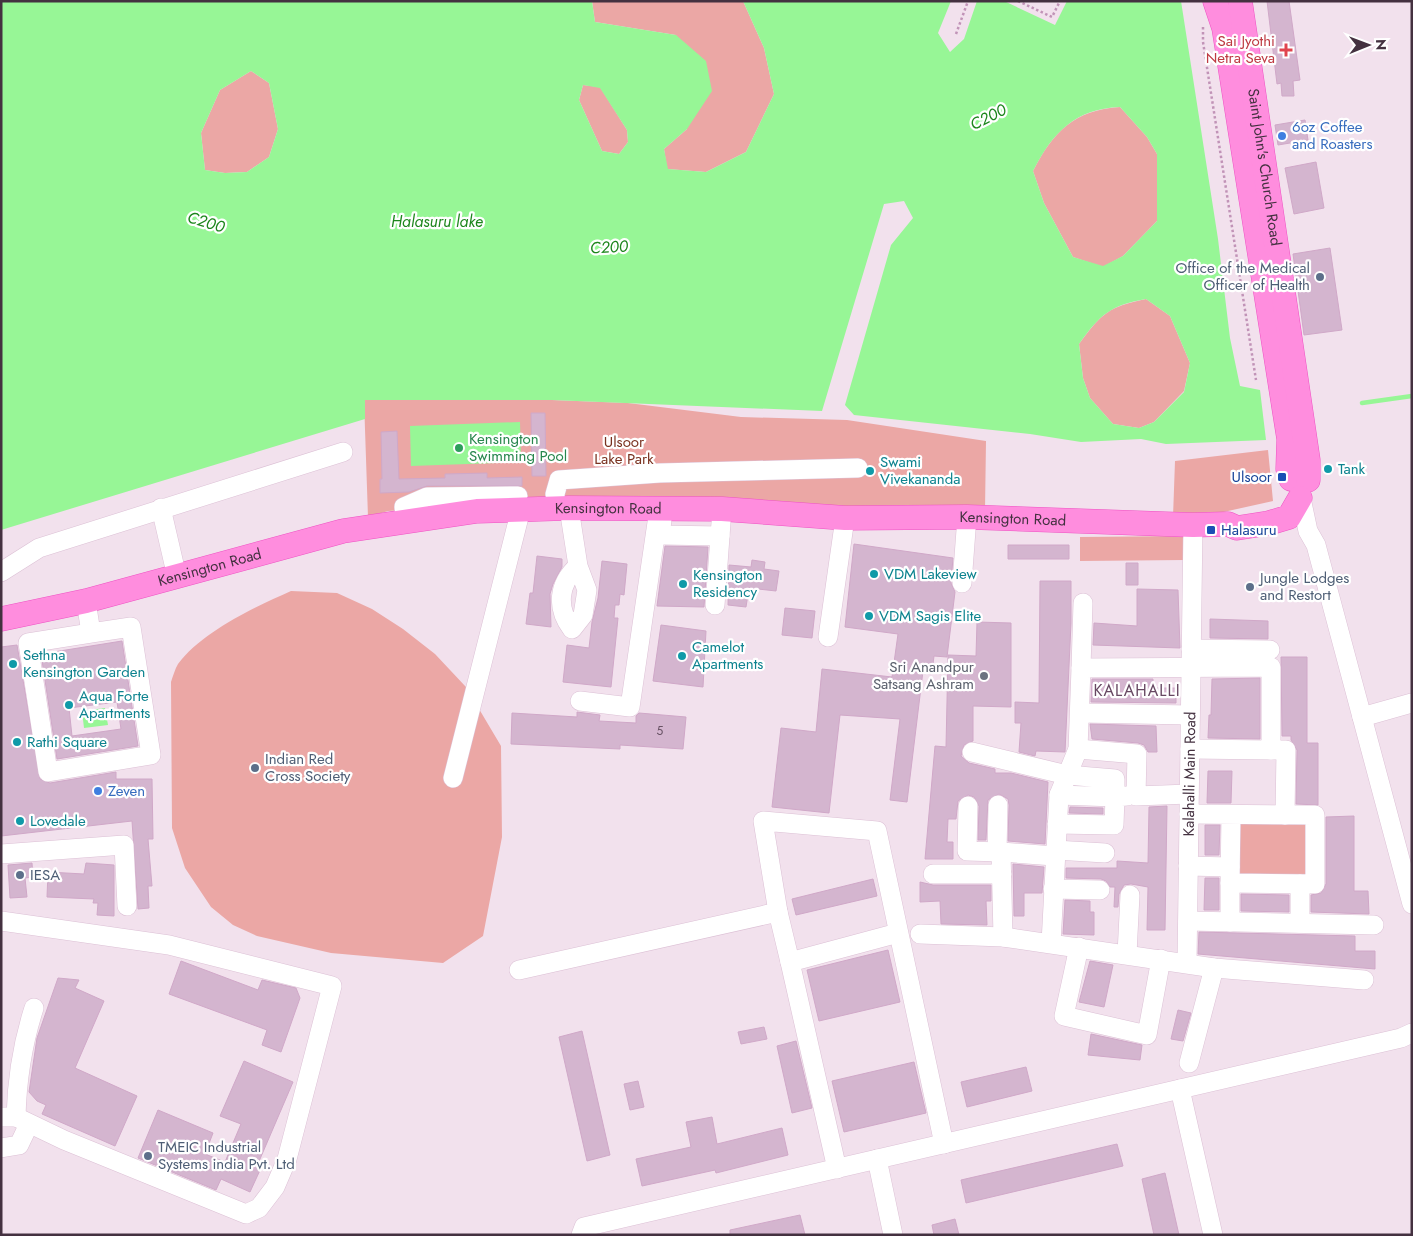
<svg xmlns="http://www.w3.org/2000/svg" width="1413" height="1236" font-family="Jost,sans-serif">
<rect width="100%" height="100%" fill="#f2e1ed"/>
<path fill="#eba7a5" d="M592,1H743L764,48L774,94L746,152L706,172L667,169L664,149L687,129L676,35L595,22Z
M251,71L269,83L278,129L269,157L247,172L225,173L205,170L201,133L220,90Z
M583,85L600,87L627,130L628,142L619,154L602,151L579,100Z
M1120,107L1147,137L1157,154V221L1123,256L1103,267L1073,257L1044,203L1033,171C1053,132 1074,110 1120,107Z
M1146,299L1170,316L1190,363L1184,391L1154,422L1139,428L1113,424L1090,398L1083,378L1079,344C1102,313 1108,307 1146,299Z
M364,400H552L628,403L741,417L847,420L986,441L985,511L535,501L388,511L368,517Z
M1268,450L1273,501L1192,519L1173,517L1175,461Z
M1185,536V560L1080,561V537Z
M291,591L337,593L372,609L403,629L435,654L466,687L501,746L502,837L483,936L443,963L331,953L257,936L233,925L211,907L185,868L172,828L171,682C173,676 175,669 178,664C203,631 255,607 291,591Z
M1238,823L1308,824V878L1237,877Z"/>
<path fill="#97f696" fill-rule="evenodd" d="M1,1H592L595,22L676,35L706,61L712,91L687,129L664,149L668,169L706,172L746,152L774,94L764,48L743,1H951L938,33L950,52L964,39L977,1H1004L1055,25L1067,1H1181L1218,239L1230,338L1240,386L1260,390L1266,440L1166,444L1141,439L1081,442L1030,434L854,415L845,405L891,245L913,218L904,201L884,204L822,411L552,400H365V419L1,530ZM251,71L269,83L278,129L269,157L247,172L225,173L205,170L201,133L220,90ZM583,85L600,88L627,130L628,142L619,154L602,151L579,100ZM1120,107L1147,137L1157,154V221L1123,256L1103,266L1073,257L1044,203L1033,171C1053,132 1075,109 1120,107ZM1146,299L1170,316L1190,363L1184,392L1154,422L1139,428L1113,424L1090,398L1083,378L1079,344C1100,315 1110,305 1146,299Z
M520,422L521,462L411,466L410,426Z
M105,708L108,725L84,728L82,711Z"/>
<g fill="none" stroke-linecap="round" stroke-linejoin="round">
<path stroke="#97f696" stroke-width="4.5" d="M1362,403L1412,396"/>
</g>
<path fill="#d4b5cf" stroke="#d0a8c8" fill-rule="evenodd" d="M1267,1H1289L1300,80L1293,81L1294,96H1282L1281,83L1277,84Z
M1305,120L1308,140L1278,145L1275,125Z
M1316,162L1324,208L1294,214L1285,168Z
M1330,248L1342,330L1304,335L1293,254Z
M531,413H545L546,476H532Z
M397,431L399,479L445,478V474L487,473V478L522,477V486H427L409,492L380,493V479H382L381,432Z
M854,544L953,558L951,583L955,592L947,657L934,656L932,672L923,671L907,802L890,800L900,719L840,715L829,813L772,807L781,728L816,732L822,669L892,677L898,634L845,627Z
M1008,545H1069V559H1008Z
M665,546L708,547L704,607L657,606Z
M537,556L562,559V567L553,584L550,594L551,627L526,624L530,593H533Z
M752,560L765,562L764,569L779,571L776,591L749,588L746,607L728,605L729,565L751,567Z
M602,561L627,564L624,595L620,594L619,605H615L614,618H618L611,687L563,682L567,645L589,648L592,622L598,598Z
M1126,563H1138V585H1126Z
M1040,581H1071V623L1065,752L1036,751L1035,756L1019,752L1021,723H1015V702L1039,703Z
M1137,589L1178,590L1180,648L1093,645L1094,623L1137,626Z
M785,608L815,611L812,638L782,635Z
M1210,619L1268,621V639L1210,638Z
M977,622L1011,623V707L973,706V741L964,745L961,756L969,763L995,769V773H1011L1048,782L1045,844L1008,841L1009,805L1008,799L999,794L988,800L986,840H978L979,806L974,797L968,795L958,801L956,819H948L947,842H953V859H925L935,746L946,747L948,655L976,656Z
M661,625L706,631L703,687L653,681Z
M122,641L138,746L57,759L41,654ZM117,702L121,729L72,736L69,708Z
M17,645L40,779L50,783L116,772V779H152L153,839H148L152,886H148L149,908L138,909L132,821L1,836V647Z
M1281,657H1307V743H1318V805L1296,804L1297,750L1291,740V736H1282Z
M1260,678V739L1208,738L1209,715H1211L1212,679Z
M1092,679H1153V688H1176V703L1091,702Z
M577,712L600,715L599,721L636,723V716L639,713L686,717L683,749L620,745V749L511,744L512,713L577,717Z
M1090,724L1156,726L1157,752H1148L1144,745L1138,743L1092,739Z
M1208,771H1232L1231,803H1207Z
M1167,806L1165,930H1147L1148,887L1131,884L1124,885L1119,894L1118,907H1114L1115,887H1110L1106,881L1101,879L1066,878V868H1117V861L1148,863L1149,807Z
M1070,807L1103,808V814L1069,813Z
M1354,816V891H1368L1369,914L1311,912V895L1321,893L1326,884V817Z
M1205,825H1220L1219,855H1205Z
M32,863L33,877L25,878L27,897L10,898L8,865Z
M86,863L114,865V916L97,915L98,903H93L94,899L47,897L48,872L84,874Z
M1013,864L1044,867L1042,893H1024V916H1014Z
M1205,878H1219V910H1204Z
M873,879L877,896L796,915L792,899Z
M920,882L933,885H991V901H986L987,925L941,924L940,901L920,902Z
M1241,894L1289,895V912L1241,911Z
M1065,900L1090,901V912H1094V935L1063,934Z
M1199,932L1355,936V951H1375V969L1198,954Z
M888,950L900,1002L819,1021L807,970Z
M181,961L258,990L262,980L296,988L300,998L281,1052L262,1045L267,1030L169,994Z
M1090,961L1113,965L1104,1007L1079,1002Z
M58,978L79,980L75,988L104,1001L75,1068L137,1096L115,1146L42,1114L46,1105L37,1101L29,1092L37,1038Z
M1178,1010L1191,1013L1183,1041L1171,1039Z
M764,1027L767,1039L741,1044L738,1032Z
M582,1031L610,1155L587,1161L559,1037Z
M1091,1034L1142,1045L1140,1060L1088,1055Z
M796,1041L812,1108L792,1113L777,1046Z
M244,1061L293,1082L257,1166L261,1168L250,1192L221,1179L216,1190L138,1158L158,1110L213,1133L205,1154L225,1162L241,1124L220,1116Z
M914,1062L926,1113L844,1132L832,1081Z
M1026,1067L1032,1091L967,1107L961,1082Z
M638,1081L644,1107L630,1110L624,1084Z
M712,1117L717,1144L782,1128L788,1155L716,1173L715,1170L642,1186L636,1159L691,1147L686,1122Z
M1117,1144L1123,1166L966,1203L961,1180Z
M1165,1173L1179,1235H1154L1142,1179Z
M800,1215L805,1235H730V1230Z
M955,1219L959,1235H934L932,1225Z"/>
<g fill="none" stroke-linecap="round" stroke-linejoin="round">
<g stroke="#dcc0d5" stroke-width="20">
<g id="minor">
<path d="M1301,498L1308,531L1316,545L1412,904"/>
<path d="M161,508L177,577"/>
<path d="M556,508L555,494L559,480L660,473L858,468"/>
<path d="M569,508L578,566L587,590L583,615L572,629C556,608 558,584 578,566"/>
<path d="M405,520L404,507L427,497L518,496"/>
<path d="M662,520L660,535L720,536"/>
<path d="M1,572L39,548L343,452"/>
<path d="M962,583L967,517"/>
<path d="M86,601L91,633L28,643L48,772L151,755L131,627L91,633"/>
<path d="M715,605L722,509"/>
<path d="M828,637L845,518"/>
<path d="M1191,649L1270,650"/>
<path d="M1081,668L1083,603"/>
<path d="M580,701L630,707L659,509"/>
<path d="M1080,713L1190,715"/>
<path d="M1362,717L1412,703"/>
<path d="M1078,749L1137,754L1136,796L1189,794"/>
<path d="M1271,750H1286L1285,815"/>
<path d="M972,752L1067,775L1115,779V797L1059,795"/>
<path d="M453,778L521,509"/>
<path d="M968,806L967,851L1001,852"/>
<path d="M1189,814L1315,815V884L1230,883L1231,815"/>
<path d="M1057,824L1114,825L1115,797L1127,796"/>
<path d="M1055,850L1105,853"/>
<path d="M997,852L998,805"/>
<path d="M1,854L124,845L127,906"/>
<path d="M1188,866L1230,867"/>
<path d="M933,874H1002"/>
<path d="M1300,884V923"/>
<path d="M1053,889L1100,890"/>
<path d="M1,921L169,945L332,986L287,1159L275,1187L259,1208L246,1214L64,1140L16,1117H1"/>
<path d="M1188,921L1374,925"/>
<path d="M1230,922V883"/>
<path d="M920,934L1003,937L1214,968L1364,980"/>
<path d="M1003,937L1001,852L1054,856"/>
<path d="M1051,943L1059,795L1078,749L1081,668L1271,667V750L1190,749"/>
<path d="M1079,947L1064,1016L1147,1035L1161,959"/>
<path d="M1127,954L1130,895"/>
<path d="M790,962L778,912L763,821L877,831L944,1144"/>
<path id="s1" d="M1187,963L1193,525"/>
<path d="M519,970L778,912"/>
<path d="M1189,1063L1214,968"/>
<path d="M1180,1089L1213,1235"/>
<path d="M16,1117C17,1078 22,1045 34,1008"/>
<path d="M1,1148L19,1145L29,1124"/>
<path d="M877,1159L893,1235"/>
<path d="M837,1169L790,962L898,933"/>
<path d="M581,1235L584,1227L1401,1038L1412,1033"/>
</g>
</g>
<g stroke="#ee53c3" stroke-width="25">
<g id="major">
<path d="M1215,1L1224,28L1289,439L1288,469L1291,479"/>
<path id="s2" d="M1240,1L1308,460V480"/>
<path id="s3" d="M1,619L86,601L343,531L477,511L569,508L722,509L845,518L967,517L1193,525L1228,524L1237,528L1269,523L1289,517L1300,498"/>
</g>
</g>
<path stroke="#c193b7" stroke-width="2.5" stroke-dasharray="2.5 2.5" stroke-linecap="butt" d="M1018,1L1052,17L1060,1
M1203,27V42L1256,380
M956,34L968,1"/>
<use href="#minor" stroke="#fff" stroke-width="19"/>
<use href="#major" stroke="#ff8dde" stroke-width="24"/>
</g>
<path fill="#e0444e" stroke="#fff" stroke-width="2" d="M1283.5 42.5h5v5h5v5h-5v5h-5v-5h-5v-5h5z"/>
<g fill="#3f7fe0" stroke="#fff" stroke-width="2">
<circle cx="1282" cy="136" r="5"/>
<circle cx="98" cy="791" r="5"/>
</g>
<g fill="#5c6f8a" stroke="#fff" stroke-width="2">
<circle cx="1320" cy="277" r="5"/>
<circle cx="1250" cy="587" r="5"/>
<circle cx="255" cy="768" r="5"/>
<circle cx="20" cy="875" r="5"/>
<circle cx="148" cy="1156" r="5"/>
</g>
<circle fill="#2e9e5b" stroke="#fff" stroke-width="2" cx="459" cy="448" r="5"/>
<g fill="#0f9aa8" stroke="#fff" stroke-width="2">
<circle cx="1328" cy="469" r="5"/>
<circle cx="870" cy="471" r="5"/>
<circle cx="874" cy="574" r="5"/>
<circle cx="683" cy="584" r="5"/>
<circle cx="869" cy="616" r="5"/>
<circle cx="682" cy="656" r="5"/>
<circle cx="13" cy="664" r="5"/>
<circle cx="69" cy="705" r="5"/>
<circle cx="17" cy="742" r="5"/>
<circle cx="20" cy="821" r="5"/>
</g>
<g fill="#1a4fb4" stroke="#fff" stroke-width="2">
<rect x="1277" y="472" width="10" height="10" rx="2.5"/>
<rect x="1206" y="525" width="10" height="10" rx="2.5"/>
</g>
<circle fill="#6b7280" stroke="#fff" stroke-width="2" cx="984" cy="676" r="5"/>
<g text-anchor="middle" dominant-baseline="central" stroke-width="4.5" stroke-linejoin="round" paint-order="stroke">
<g font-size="12" fill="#685264">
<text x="660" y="731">5</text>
</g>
<g font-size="15" fill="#be3a42" stroke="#fff" text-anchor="end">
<text x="1275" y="41">Sai Jyothi<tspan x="1275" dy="17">Netra Seva</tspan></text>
</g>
<g font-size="15" fill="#366cbe" stroke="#fff" text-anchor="start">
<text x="1292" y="127">6oz Coffee<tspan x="1292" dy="17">and Roasters</tspan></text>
<text x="108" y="791">Zeven</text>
</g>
<g font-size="15" fill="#443140" stroke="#fff">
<text stroke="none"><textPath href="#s2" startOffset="168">Saint John's Church Road</textPath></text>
<text stroke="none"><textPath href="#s3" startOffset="620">Kensington Road</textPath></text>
<text stroke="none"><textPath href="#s3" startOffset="1025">Kensington Road</textPath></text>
<text stroke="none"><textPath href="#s3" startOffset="215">Kensington Road</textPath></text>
<text stroke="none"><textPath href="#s1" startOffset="189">Kalahalli Main Road</textPath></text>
</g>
<g font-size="15" fill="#4e5e75" stroke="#fff" text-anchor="start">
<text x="1310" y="268" text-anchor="end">Office of the Medical<tspan x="1310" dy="17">Officer of Health</tspan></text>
<text x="1260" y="578">Jungle Lodges<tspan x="1260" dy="17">and Restort</tspan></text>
<text x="265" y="759">Indian Red<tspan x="265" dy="17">Cross Society</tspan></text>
<text x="30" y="875">IESA</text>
<text x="158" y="1147">TMEIC Industrial<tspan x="158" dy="17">Systems india Pvt. Ltd</tspan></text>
</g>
<g font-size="15" fill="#27864d" stroke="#fff" text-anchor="start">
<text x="469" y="439">Kensington<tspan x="469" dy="17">Swimming Pool</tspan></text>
</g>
<g font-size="15" fill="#7a3220" stroke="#fff">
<text x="624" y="442">Ulsoor<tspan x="624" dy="17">Lake Park</tspan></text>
</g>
<g font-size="15" fill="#0d838f" stroke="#fff" text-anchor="start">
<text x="880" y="462">Swami<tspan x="880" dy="17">Vivekananda</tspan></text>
<text x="1338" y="469">Tank</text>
<text x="884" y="574">VDM Lakeview</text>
<text x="693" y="575">Kensington<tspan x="693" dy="17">Residency</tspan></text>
<text x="879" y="616">VDM Sagis Elite</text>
<text x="692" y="647">Camelot<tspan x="692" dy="17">Apartments</tspan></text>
<text x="23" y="655">Sethna<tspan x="23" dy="17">Kensington Garden</tspan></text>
<text x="79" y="696">Aqua Forte<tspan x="79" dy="17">Apartments</tspan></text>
<text x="27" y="742">Rathi Square</text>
<text x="30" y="821">Lovedale</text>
</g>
<g font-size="15" fill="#164399" stroke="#fff" text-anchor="end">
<text x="1272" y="477">Ulsoor</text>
<text x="1221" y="530" text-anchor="start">Halasuru</text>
</g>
<g font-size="15" fill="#5b616d" stroke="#fff" text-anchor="end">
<text x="974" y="667">Sri Anandpur<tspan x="974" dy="17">Satsang Ashram</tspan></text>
</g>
<g font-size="16" font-style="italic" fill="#1d861d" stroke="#fff">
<text transform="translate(988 117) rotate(-27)">C200</text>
<text x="437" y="221">Halasuru lake</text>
<text transform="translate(206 222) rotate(17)">C200</text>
<text transform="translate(609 247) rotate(-3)">C200</text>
</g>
<g font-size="16" letter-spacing="1" fill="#674862" stroke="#fff">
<text x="1137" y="690">KALAHALLI</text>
</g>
</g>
<rect width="1413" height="1236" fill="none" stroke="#443140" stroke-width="5"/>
<g transform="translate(1368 45) rotate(89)" stroke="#ffffff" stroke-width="4" paint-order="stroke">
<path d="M0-4L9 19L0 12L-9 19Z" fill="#443140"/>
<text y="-8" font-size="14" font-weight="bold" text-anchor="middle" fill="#443140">N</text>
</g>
</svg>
